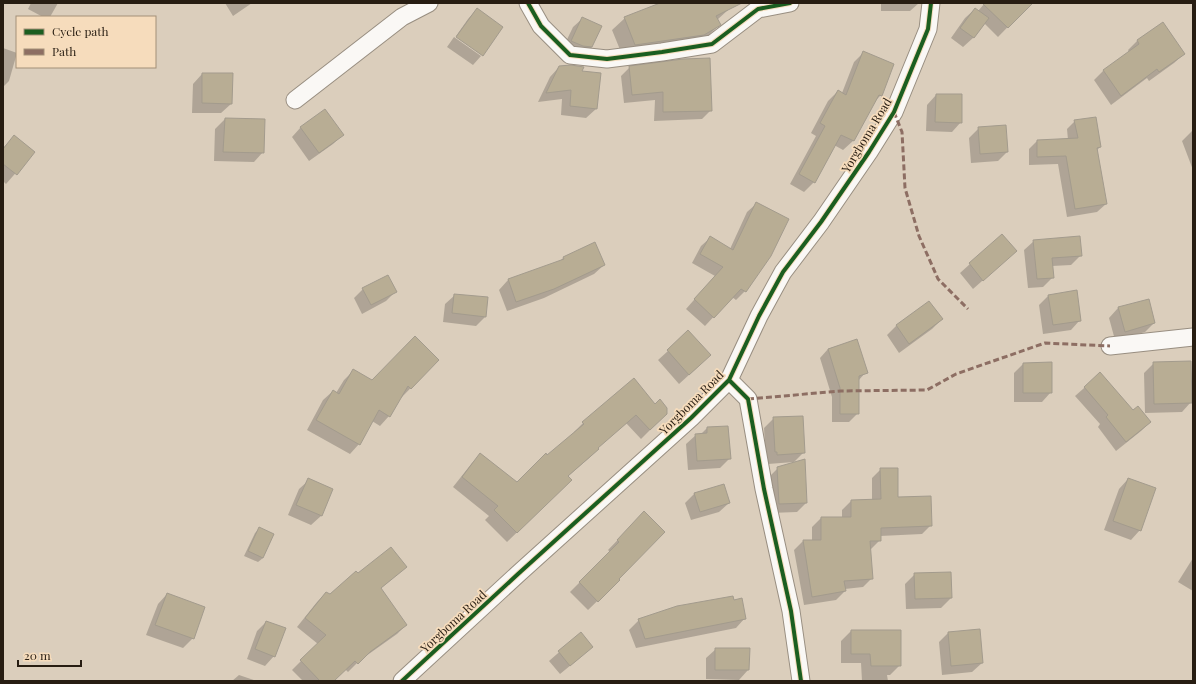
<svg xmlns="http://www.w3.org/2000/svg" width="1196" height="684" font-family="'Playfair Display',serif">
<rect width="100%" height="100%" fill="#dbcebc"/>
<path fill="#0003" d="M31,3H58L50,17H43L28,9Z
M225,3H252L233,16Z
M659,3H724L728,10L717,20L720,24L707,37L623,57L612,30L625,18L656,5Z
M881,3H919L910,11H881Z
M985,3H1031L998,37L984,23L973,38L963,47L951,38L965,18L975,9L978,11Z
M477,9L502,27L482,56V54L456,36L468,19Z
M583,18L592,47L582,56L562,50L573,27Z
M1163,23L1184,54L1174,63L1149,81L1147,78L1111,105L1094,80L1103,71L1129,52L1128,50L1137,41Z
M454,37L481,56L473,65L447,47Z
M3,48L17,53L9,81L3,87Z
M864,52L881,95L873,103L853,141L843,150L834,145L814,182L804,192L790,184L816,136L811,133L828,101L838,91L842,93L854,62Z
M559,67L580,72L596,109L586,118L561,115L562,99L538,102L550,77Z
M630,67L711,110L702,119L654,121L655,100L624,103L621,76Z
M202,74L231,104L221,113H192L193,84Z
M936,95L961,122L952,132L926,131L927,105Z
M225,119L263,152L254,162L214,161L215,129Z
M1075,121L1100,147L1097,150L1106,204L1097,212L1067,217L1058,164L1029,165V149L1037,141L1068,140L1067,129Z
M301,127L342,135L333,144L309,161L292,137Z
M979,128L1007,152L998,161L971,163L969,138Z
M1192,131H1193V170L1182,141Z
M15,136L34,152L6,184L3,181V148Z
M756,204L770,255L745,291L736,300L732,297L705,326L686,309L715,276L692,263L701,246L710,238L730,249L747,212Z
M1002,235L1016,251L973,289L960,273Z
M1034,241L1081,255L1071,265L1052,266L1053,277L1043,287L1028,288L1024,250Z
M563,258L604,265L594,274L544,298L507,311L499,290L508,280L559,262Z
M363,289L395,292L386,301L362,314L354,298Z
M455,295L485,317L476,326L443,322L445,304Z
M1049,295L1080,320L1071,330L1043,334L1039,305Z
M1148,300L1154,323L1145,332L1115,340L1109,318L1118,308Z
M929,302L942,319L932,329L899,353L887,335L896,326Z
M856,340L866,372L858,381V413L849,422H832V397L820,358L828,349Z
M668,351L701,364L679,384L658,360Z
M438,360L401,398L400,397L389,416L380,426L372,421L359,444L350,454L307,430L323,400L333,391L336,393L344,380L353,371L372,382Z
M1154,363L1191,402L1182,412L1145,413L1144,373Z
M1023,364L1051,392L1042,402H1014V373Z
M1100,374L1133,412L1150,422L1141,431L1116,451L1098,427L1100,424L1075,396Z
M634,379L657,423L641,439L626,423L597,448L598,449L589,458L567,477L562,489L507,542L485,520L489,516L453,487L472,463L481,454L517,483L574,433V432L583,423Z
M774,418L804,452L794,462L768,464L766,461L764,428Z
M728,427L730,458L720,468L688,470L686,444L696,435L701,434L707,428Z
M778,468L806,503L797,512L770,513L768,478Z
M881,469L897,498L931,525L922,534L880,536V540L871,549H869L872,578L863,587L845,589V591L836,600L804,605L794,550L803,541H812V527L821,518H842V510L851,501L872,500V478Z
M1128,479L1140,530L1131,540L1104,530L1119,489Z
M309,480L332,490L321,516L311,525L288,515L299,489Z
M695,493L729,503L719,512L691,520L685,503Z
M635,522L618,579L619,580L588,610L570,592L610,552L608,550Z
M259,529L263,558L258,562L244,556L255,533Z
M1193,558V591L1178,582Z
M406,567L380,589L406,625L397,634L359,661L348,672L345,669L333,681H303L292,670L318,644L297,627L317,602L326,593L330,596L358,575Z
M950,573L951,598L941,608L906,609L905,584L915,574Z
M167,594L193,638L183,648L146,635L158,604Z
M733,601L745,618L736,628L636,648L629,630L639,620Z
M266,622L274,656L265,666L247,659L257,631Z
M851,631H900V665L890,675H887L888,681H862L861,663H841V641Z
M581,633L582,656L560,674L549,661Z
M948,633L982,663L972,672L942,675L939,642Z
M716,649H749L748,670L739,680L706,679V658Z
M239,675L257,681H232Z"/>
<path fill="#b8ad94" stroke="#a39b8d" d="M660,3H742L716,16L721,25L704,35L635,45L624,17Z
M982,3H1033L1008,28Z
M477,8L503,27L483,56L456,37Z
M975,8L989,18L974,38L960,28Z
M582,17L602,26L592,47L583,46L571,41Z
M1163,22L1185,54L1159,72L1157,69L1121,96L1103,70L1139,44L1137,40Z
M863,51L894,64L882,96L879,95L854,141L841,135L815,183L799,174L825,126L820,123L838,90L846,95Z
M710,58L712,111L663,112V92L632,95L629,66L683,59Z
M571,65L584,67L582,71L601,73L597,109L570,106L571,90L546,93L559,66Z
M202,73H233L232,104L202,103Z
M936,94H962V123L935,122Z
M325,109L344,135L319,153L300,127Z
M1096,117L1101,147L1097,148L1107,204L1075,209L1066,156L1037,157V140L1078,138L1074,120Z
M225,118L265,119L264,153L223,152Z
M1006,125L1008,152L980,154L978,127Z
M14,135L35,152L17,175L3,164V149Z
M756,202L789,219L771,256L746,292L741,289L714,318L694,299L723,267L700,254L710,236L733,250Z
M1002,234L1017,251L983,281L969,263Z
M1080,236L1082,256L1052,258L1054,278L1037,279L1033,240Z
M595,242L605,265L554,289L516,302L508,279L564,259L563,257Z
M388,275L397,292L371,305L362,288Z
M1077,290L1081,321L1053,325L1048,295Z
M454,294L488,297L486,317L452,313Z
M1149,299L1155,323L1125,332L1118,307Z
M929,301L943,319L909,344L896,325Z
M688,330L711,355L689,375L667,350Z
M415,336L439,360L411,389L408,386L390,417L379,410L360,445L316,420L333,390L339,394L353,369L372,380Z
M857,339L868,373L859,376V414H840V388L828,349Z
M1191,361L1192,403L1154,404L1153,362Z
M1052,362V393H1023V363Z
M1100,372L1133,410L1138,406L1151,422L1126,442L1106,417L1108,415L1084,387Z
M634,378L655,404L660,399L667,408V414L650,430L636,415L598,448L599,449L568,476L572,480L517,533L494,510L498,506L462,477L480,453L517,482L546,453L547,455L584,424L582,422Z
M803,416L805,453L777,455V452H775L773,417Z
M728,426L731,459L697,461L695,434L707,433V427Z
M805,459L807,503L779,504L777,467Z
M880,468H898V497L931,496L932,526L881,528V541H870L873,579L844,581L846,591L812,597L803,540H821V517H851V500L881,499Z
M308,478L333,489L322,516L296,505Z
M1128,478L1156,488L1141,531L1113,521Z
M724,484L730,503L700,512L694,493Z
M644,511L665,532L619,579L620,580L598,602L579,582L619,542L617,540Z
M259,527L274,534L263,558L248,551Z
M391,547L407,567L381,588L407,625L370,652L358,664L355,661L334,681H320L300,660L326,635L305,618L326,592L330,594L356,571L358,573Z
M951,572L952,598L915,599L914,573Z
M167,593L205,607L194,639L155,625Z
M733,596L734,600L742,598L746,619L645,639L638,619L677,606Z
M266,621L286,628L275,657L255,649Z
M980,629L983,663L951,666L948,632Z
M851,630H901V666H871L870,654H851Z
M581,632L593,647L570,666L558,651Z
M715,648H750L749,670H715Z"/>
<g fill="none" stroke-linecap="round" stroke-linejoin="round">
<g stroke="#988e81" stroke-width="19">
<path id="street" d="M528,3L541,26L570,55L607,59L662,52L712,44L758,9L790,3
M295,100L402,17L429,3
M1110,346L1193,337
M729,380L748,399L764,489L791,611L801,681
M402,681L518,574L691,418L729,380L759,316L783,272L821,222L869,152L894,112L928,29L931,3"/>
</g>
<use href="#street" stroke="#faf8f5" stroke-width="17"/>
<path stroke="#8d6e63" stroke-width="3" stroke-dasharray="6 3" stroke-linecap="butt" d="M894,112L902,132L905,188L919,236L938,279L968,309
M748,399L841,391L927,390L956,374L1045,343L1110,346"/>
<g stroke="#f6dcbc" stroke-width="6">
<path id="cycleway" d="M528,3L541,26L570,55L607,59L662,52L712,44L758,9L790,3
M729,380L748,399L764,489L791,611L801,681
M402,681L518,574L691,418L729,380L759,316L783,272L821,222L869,152L894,112L928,29L931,3"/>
</g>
<use href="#cycleway" stroke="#1b5e20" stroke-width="4"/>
</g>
<g text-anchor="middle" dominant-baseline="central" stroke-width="3.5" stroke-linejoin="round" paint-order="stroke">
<g font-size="12" fill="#271d12" stroke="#f6dcbc">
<text transform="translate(866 135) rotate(-59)">Yorgboma Road</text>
<text transform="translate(691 402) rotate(-45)">Yorgboma Road</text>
<text transform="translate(453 621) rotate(-43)">Yorgboma Road</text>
</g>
</g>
<rect width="1196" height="684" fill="none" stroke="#271d12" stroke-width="8"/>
<rect x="16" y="16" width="140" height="52" fill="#f6dcbc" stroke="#a39078"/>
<rect x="24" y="29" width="20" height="6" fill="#1b5e20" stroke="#a39078"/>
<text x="52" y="36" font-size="12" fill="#271d12">Cycle path</text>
<rect x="24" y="49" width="20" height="6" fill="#8d6e63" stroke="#a39078"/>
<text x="52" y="56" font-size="12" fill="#271d12">Path</text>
<path d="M18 660v6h63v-6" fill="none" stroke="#271d12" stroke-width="2"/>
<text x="24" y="660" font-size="12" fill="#271d12" stroke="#f6dcbc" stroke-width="3" paint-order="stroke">20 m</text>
</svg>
